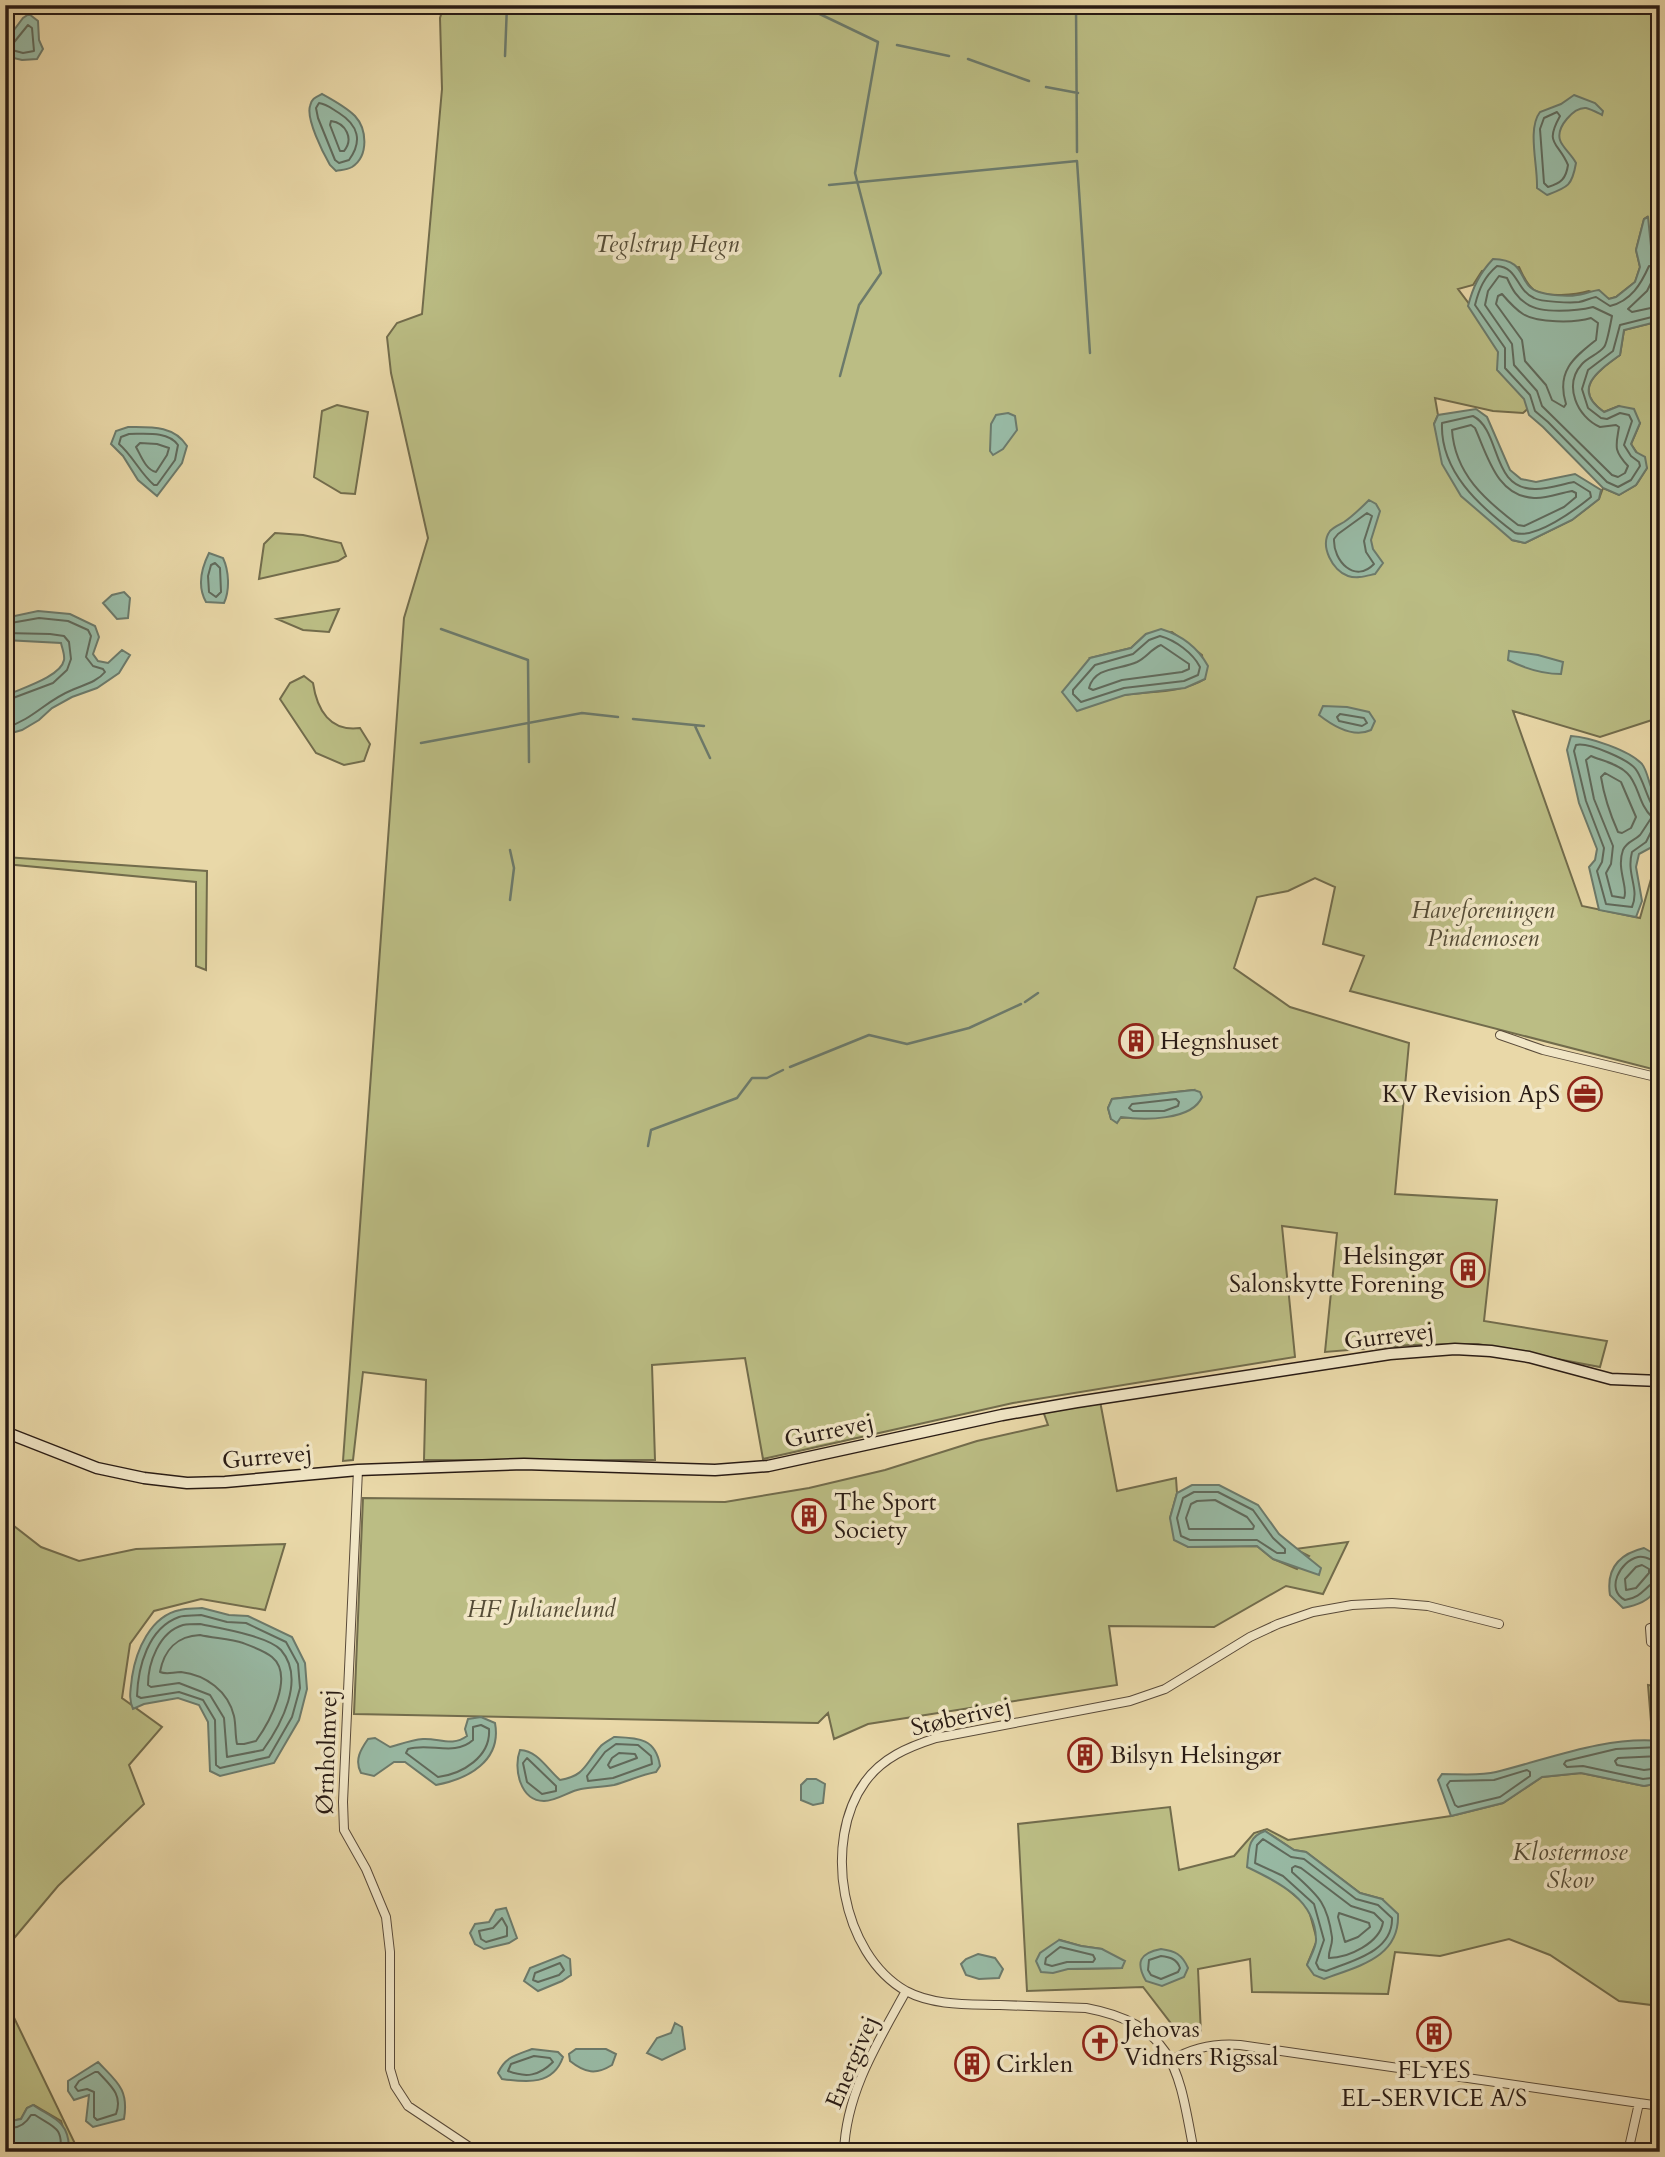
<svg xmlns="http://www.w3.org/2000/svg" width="1665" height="2157" font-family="Cardo,serif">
<rect width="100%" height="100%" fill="#e9d8a8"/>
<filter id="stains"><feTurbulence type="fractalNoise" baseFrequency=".00286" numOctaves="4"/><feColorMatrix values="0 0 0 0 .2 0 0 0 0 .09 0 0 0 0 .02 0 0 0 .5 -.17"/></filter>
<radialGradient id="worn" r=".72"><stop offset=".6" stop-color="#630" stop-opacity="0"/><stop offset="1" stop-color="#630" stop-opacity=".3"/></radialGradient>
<path fill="#bbbd84" stroke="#726c4c" stroke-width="2" fill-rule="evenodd" d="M444,5H1660V262L1652,256L1647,217L1644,219L1636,250L1640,267L1635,282L1616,297L1609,299L1589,291C1576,295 1546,298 1534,290C1526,284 1523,275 1519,267L1482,271L1473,285L1458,289L1540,398L1523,413L1493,411L1435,398L1438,415L1434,424L1512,540L1525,543L1572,520L1599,499L1603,488L1619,495L1636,485L1647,468L1631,444L1640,423L1619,406L1604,412C1571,389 1598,371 1620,355L1624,330L1660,321V715L1652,720L1600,737L1513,711L1582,906L1640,918L1660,847V1071L1350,991L1364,956L1323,944L1335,887L1315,878L1288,891L1257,897L1234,968L1290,1007L1409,1043L1395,1194L1497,1200L1484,1321L1607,1341L1600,1367L1478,1344L1410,1345L1325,1352L1337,1233L1282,1226L1295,1357L1013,1403L763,1459L745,1358L652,1365L655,1460H424L426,1380L363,1372L353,1460L343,1461L404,618L428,538L391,373L387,337L397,323L422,314L442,89L440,18ZM1172,632L1202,655L1205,679C1182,693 1151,691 1125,695L1090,658L1131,648L1146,634ZM1194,1090L1185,1111C1158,1121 1138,1115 1111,1119L1108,1108L1112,1099Z
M337,405L368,412L355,494L341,493L314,477L322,411Z
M275,533L303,535L341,543L346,556L338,561L259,579L264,544Z
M339,609L329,632L303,630L277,619Z
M304,676L313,683C317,710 330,732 360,728L370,744L364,761L344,765L316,753L280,699L290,683Z
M5,857L207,871L206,970L196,966V882L5,864Z
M1100,1401L1117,1491L1176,1478L1177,1493L1170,1518L1188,1547L1257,1546L1273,1559L1297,1569L1309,1556L1295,1549L1348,1542L1323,1594L1286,1586L1214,1627L1109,1626L1117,1685L868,1724L834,1739L828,1713L818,1723L354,1714L363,1498L725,1502L809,1488L885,1470L977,1441L1048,1425L1043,1411Z
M5,1519L41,1547L79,1561L136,1549L285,1544L265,1610L201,1599L154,1611L130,1644L122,1698L162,1727L129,1765L144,1804L58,1886L5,1949Z
M1648,1685L1660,1687V1736L1652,1734Z
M1581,1773L1644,1786L1660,1783V2006L1619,2001L1550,1955L1509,1939L1440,1956L1395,1952L1388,1994L1252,1992L1250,1959L1198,1969L1201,2034L1183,2039L1143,1987L1027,1991L1018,1824L1170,1807L1179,1870L1234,1856L1254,1833L1267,1829L1288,1840L1451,1816L1503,1803L1542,1777ZM1265,1831L1294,1850L1306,1852L1360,1893L1382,1899L1307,1965L1317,1940L1308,1907L1279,1882ZM1060,1940L1081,1946L1102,1949L1121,1968L1068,1969Z
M5,1999L79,2152H64L69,2147L61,2121L34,2105L27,2108L21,2119L11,2121L5,2119Z"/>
<path fill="#98baa5" stroke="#6c7a6b" stroke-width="2" d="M29,14L38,21L39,40L43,49L37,59L22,60L5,56V42L23,18Z
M322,94C333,100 346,107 355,116C367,129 369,156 352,167C347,170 341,170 336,171L330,165C323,153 306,119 310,106C311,99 316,97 322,94Z
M1574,95L1595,103L1603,111L1602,115C1598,113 1591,109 1586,108C1574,107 1556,127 1560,140C1562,147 1572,155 1576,163C1572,186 1568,187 1547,195L1537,188C1538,166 1527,129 1540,112L1561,104Z
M1648,217L1652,256L1660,262V321L1624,330L1620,355C1598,371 1571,389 1604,412L1619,406L1634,409L1640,423L1631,444L1636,452L1645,457L1647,468L1636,485L1619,495L1603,488L1543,427L1529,415L1524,399L1497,370L1498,352L1468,306C1473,287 1479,274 1493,259C1530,260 1516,285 1539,292C1548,295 1567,297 1577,295C1585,294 1591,291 1599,290L1609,299L1616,297L1635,282L1640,267L1636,250L1644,219Z
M1476,409L1487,417L1510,470L1521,479L1536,482L1575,474L1601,490L1599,499L1572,520L1525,543L1512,540L1461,496L1442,464L1434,424L1438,415Z
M1008,413L1015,416L1017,430L1003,449L993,455L990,451L991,424L996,415Z
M128,427C150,427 174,425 187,446L182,463L157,496L138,480L123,456L111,444L116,431Z
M1369,500L1376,504L1380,511L1371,540L1373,549L1383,563L1375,574C1366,576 1357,579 1348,576C1333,571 1319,546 1330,531C1334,527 1339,525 1344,522C1353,516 1361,508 1369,500Z
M209,553L223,558C229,571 230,590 224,603L206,602C197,586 201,569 209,553Z
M124,592L130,598L128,618L117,619L103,603L112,595Z
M38,611L70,614L95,626L99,637L93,654L98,661L108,663L122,650L130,655L119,673L97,688L72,697L52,708L39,720L22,730L5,735V696C19,689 61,677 64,660C65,655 62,648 61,643L5,640V618Z
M1161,629C1181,635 1198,648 1208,666L1205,679L1185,688L1125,695L1077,711L1062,692L1090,658L1131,648L1146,634Z
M1509,651L1538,655L1563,662L1561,674C1543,674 1524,668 1508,660Z
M1323,706L1347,707L1369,712L1375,721L1371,730C1354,738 1333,726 1319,715Z
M1571,736C1589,737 1629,750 1642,764C1646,769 1648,778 1650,784C1661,811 1662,820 1652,847L1639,854L1636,867L1642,901L1636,917L1599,910L1589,867L1595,860L1597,849L1579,803L1567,750Z
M1194,1090L1200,1092L1202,1097C1192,1121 1143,1120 1121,1117L1117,1123L1111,1119L1108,1108L1112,1099Z
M1192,1485H1219L1258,1505L1279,1534L1321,1568L1319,1575L1273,1559L1257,1546L1188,1547L1174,1540L1170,1518L1177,1493Z
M1644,1548L1658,1556C1661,1588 1656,1602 1623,1608L1610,1595C1606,1569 1619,1554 1644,1548Z
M202,1608L229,1615L248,1616L292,1637L305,1663L307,1689L299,1720L274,1763L220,1776L210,1771L208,1722L199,1705L178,1698L144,1704L133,1709C128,1698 131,1689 132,1677C136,1651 150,1616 180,1610C187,1608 195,1609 202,1608Z
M481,1717L495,1723C502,1761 468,1779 436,1785L405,1762H394L374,1776L361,1773C354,1760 361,1749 368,1739L375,1738L390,1747C401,1744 411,1740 423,1739C439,1738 452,1747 467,1736L465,1729L468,1719Z
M614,1737C638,1738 656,1738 660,1766L656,1772C641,1775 628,1781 614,1785C603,1787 592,1787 581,1789C569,1791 557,1801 544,1801C520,1801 513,1768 520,1750C538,1751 547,1769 560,1780C585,1776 585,1764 600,1747C603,1743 610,1740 614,1737Z
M1660,1741V1783L1644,1786L1581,1773L1542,1777L1503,1803L1451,1816L1438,1780L1442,1774C1460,1774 1480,1776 1496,1772C1549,1759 1605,1736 1660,1741Z
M807,1779H816L825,1784L823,1803L813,1805L801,1800V1785Z
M1265,1831L1294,1850L1306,1852L1360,1893L1382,1899L1398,1914C1400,1958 1358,1966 1324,1979L1314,1975L1307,1965C1310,1957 1317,1946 1316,1939C1315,1899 1278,1882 1247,1867C1249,1851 1247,1837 1265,1831Z
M506,1908L517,1938L509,1943L484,1949L475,1944L470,1933L475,1924L489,1922L496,1910Z
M1059,1940L1081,1946L1102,1949L1125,1961L1122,1968L1068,1969L1053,1973L1041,1972L1036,1961L1040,1953Z
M1161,1949C1175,1951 1182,1954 1188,1968L1184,1977L1162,1986L1146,1981C1135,1962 1140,1953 1161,1949Z
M978,1954L995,1958L1003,1969L999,1978L979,1979L966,1975L961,1964L966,1959Z
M563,1955L570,1959L571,1975L562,1981L538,1991L524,1981L530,1968Z
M675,2023L682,2027L685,2049L662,2060L647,2053L657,2038L671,2033Z
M532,2049L558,2052L563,2057C553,2086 526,2082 502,2079L498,2073C505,2057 516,2055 532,2049Z
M576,2049H606L616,2054L612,2065C596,2075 585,2073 570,2061L569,2054Z
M98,2062C117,2082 129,2089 124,2119L93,2127L86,2121L89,2095L74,2100L68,2091V2081Z
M33,2105C52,2118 68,2120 69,2147L64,2152L35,2147L5,2148V2119L11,2121L21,2119L27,2108Z"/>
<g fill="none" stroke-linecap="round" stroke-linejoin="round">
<path stroke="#606a5c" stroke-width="2" d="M28,25L32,28L34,51L23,53L12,50L11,46Z
M319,103C327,104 332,109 339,113C358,125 363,141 349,160L339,163L335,160L318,118L316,108Z
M1557,112L1560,116C1544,145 1558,141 1568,165C1566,179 1561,183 1548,187L1544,183L1540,129L1544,118Z
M331,121C346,123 354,139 344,151H340L330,125Z
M1660,267L1649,266C1641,284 1631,301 1610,306L1596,297C1590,298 1585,301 1579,302C1571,303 1541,302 1534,298C1516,290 1518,267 1497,266C1484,277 1479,289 1475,305L1505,348V368L1530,395L1535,411L1548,422L1607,482L1618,487L1631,480L1640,466L1639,462L1631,456L1624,445L1632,421L1629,415L1620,413L1607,419L1601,418L1588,408L1582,389L1588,370L1613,351L1620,325L1660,315
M1499,276L1507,278C1512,289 1517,298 1527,304C1541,314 1577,311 1593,307L1612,316C1611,321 1607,344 1604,347C1599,354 1588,357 1582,364C1563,385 1577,417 1600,427L1616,425L1619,427C1616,446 1613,450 1628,466L1625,473L1618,477L1612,475L1542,406L1537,391L1514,365L1512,344L1485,305L1488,291Z
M1660,276L1654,277L1647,291L1628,309L1632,312L1660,306
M1502,294C1508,301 1515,309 1523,314C1537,323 1575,323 1591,318L1598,323L1596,340C1573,358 1556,372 1566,404L1564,407L1552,400L1546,385L1525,361L1522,340L1496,304L1498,296Z
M1473,416C1502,431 1490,490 1536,489C1549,489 1562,484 1574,482L1590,492L1591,497C1575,510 1536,539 1515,533C1479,506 1440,471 1442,423Z
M1471,425L1475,428C1488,457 1497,496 1534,498C1546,499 1560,493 1572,491L1576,493V497L1564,507L1524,526L1518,525C1485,500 1455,474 1452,430Z
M129,434C145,434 168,431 178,445L175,460L157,485H154C140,473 133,456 119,444L121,437Z
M140,443L157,444L169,448L167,455L156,472C146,470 141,456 136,447Z
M1367,513L1372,516L1364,541L1366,552L1374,564C1355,584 1333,561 1334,539L1338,534Z
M215,563L220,568L221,592L216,597L209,592L208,576L211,565Z
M5,624L39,618L68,621L88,630L91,636L86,657L93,666L103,669L105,672C97,682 83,685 72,690C45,701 34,719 5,728
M5,633L50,634L64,636L69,642L71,659L67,670L53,683L5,701
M1160,636C1175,640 1193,653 1200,667L1198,675L1184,681L1124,688L1081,702L1073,694V690L1095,665L1133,654L1149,640Z
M1161,645L1189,664V669L1182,672L1122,680L1093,690L1089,688C1095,666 1120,670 1137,662C1147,657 1151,649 1161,645Z
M1340,714L1364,718L1367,723L1362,726L1339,721L1337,717Z
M1591,756C1603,761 1618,764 1627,773C1639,784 1638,804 1652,817C1649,821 1643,831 1640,835C1634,841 1627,841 1623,850C1616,869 1629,889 1624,898L1612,896L1606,873L1611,864L1613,846L1594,799L1586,760Z
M1605,773L1621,782L1636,817L1631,828L1622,833L1618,832C1610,814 1604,796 1601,777Z
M1660,807L1651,803C1646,793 1643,781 1637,771C1631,760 1588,742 1576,745L1574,751L1586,801L1604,848L1602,862L1597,871L1606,904L1632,907C1640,888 1626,875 1632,852L1646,842L1652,830L1660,828
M1176,1099L1179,1102L1178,1106L1164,1111H1133L1129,1108L1132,1104Z
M1194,1492H1218L1253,1510L1273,1538L1285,1549V1553H1277L1257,1540H1190L1181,1536L1177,1518L1183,1498Z
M1215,1500L1247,1517L1254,1526L1253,1529H1189L1186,1518L1191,1504L1197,1501Z
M1660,1563C1652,1562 1647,1555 1638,1557C1620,1561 1605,1590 1625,1600C1645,1597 1646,1582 1660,1581
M1642,1565L1649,1569V1573L1636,1588L1626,1590L1625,1579L1636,1567Z
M201,1615L227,1622L246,1623L286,1642L298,1664L300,1688L292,1717L269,1757L220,1768L216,1765L215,1720L203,1700L179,1692L141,1698L137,1696C138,1667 148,1628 179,1617C185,1615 194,1616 201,1615Z
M200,1624C219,1628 268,1636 281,1650C306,1679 281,1725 263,1750L227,1757L224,1718L210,1695L179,1683L151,1687L148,1685C148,1663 159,1632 183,1625C188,1624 195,1624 200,1624Z
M200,1635C213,1638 231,1639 243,1643C251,1646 265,1651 272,1657C295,1676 269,1723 256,1741L244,1744H237C235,1735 236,1725 234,1716C228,1691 206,1675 181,1672C173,1672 167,1675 160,1672C164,1650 177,1636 200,1635Z
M481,1725L489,1729C491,1757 462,1774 438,1777L406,1753L408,1749C430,1742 454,1757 473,1740V1727Z
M616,1744L638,1745L651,1756L652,1764L613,1778L588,1781L587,1776L605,1752Z
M1660,1747L1616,1749L1566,1761L1564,1764L1567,1767L1583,1766L1643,1779L1660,1777
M619,1753L635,1754L637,1758L610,1768L608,1765L612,1758Z
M1660,1756L1618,1758L1615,1761L1617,1765L1644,1770L1660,1768
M527,1758L556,1786V1791L542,1794L527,1782L523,1763Z
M1527,1770L1530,1772V1776L1500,1797L1458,1807L1455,1805L1447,1785L1450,1781L1494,1780Z
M1263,1839L1291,1857L1304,1859L1356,1899L1378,1905L1392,1918C1393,1952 1351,1961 1326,1971L1319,1969L1316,1963L1324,1940L1314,1904L1283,1876L1255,1863L1257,1845Z
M1295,1866L1301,1868L1351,1906L1374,1913L1383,1922C1380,1943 1348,1958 1329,1958C1328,1951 1333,1945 1332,1937C1327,1901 1317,1895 1292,1872V1868Z
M1339,1913L1369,1923L1370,1927L1358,1937L1345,1942L1338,1917Z
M502,1918L507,1927V1936L486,1942L481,1939L479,1931L493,1928Z
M1060,1947L1093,1955L1095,1959L1093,1962H1067L1052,1966L1045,1964L1046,1958Z
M1161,1956C1170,1957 1177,1959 1180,1968L1178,1972L1161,1979L1151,1975L1148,1970L1149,1960Z
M560,1963L564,1970L559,1975L538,1982L533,1980L535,1973Z
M534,2056L550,2058L553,2062C539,2076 526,2078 508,2071L511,2064Z
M95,2072H98C111,2086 123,2095 116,2114L97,2120L94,2117V2092L87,2089L78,2091L75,2087L79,2081Z
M5,2127C17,2130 25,2125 31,2115H35C53,2127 64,2127 60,2152"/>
<path stroke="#6c7a6b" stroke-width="2.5" d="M801,5L878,42L855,173L881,273L859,305L840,376
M1076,5L1077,152
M897,45L949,56
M505,56L507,5
M968,59L1029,81
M1046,87L1078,93
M829,185L1077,161L1090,353
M441,629L528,660L529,762
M633,719L704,726
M695,726L710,758
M421,743L582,713L618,717
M510,850L514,868L510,900
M1025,1002L1038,993
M790,1067L869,1035L907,1044L969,1028L1021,1004
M648,1146L651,1130L737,1098L752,1078H767L783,1070"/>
<g stroke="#594a39" stroke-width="10">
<path id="street" d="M1500,1035L1543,1050L1660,1078
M358,1470L343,1802L344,1830L366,1869L386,1917L390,1952V2069L395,2086L408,2106L477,2152
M1651,1642L1650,1628L1660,1625
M1172,2060C1194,2047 1215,2043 1240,2045L1660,2106
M844,2152C846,2092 878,2042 906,1991
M1194,2152C1179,2074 1177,2025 1086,2008C1057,2007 1029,2006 1000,2005C969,2004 934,2006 906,1991C841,1954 822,1841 865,1782C882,1758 908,1747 936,1738L1130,1701L1165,1689L1250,1637L1278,1624L1313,1612L1352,1605L1392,1603L1428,1606L1499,1624
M1628,2152L1639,2103"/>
</g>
<g stroke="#291b14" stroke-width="13">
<path id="secondary" d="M5,1432L97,1468L144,1478L187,1483L225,1482L358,1470L524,1464L715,1470L768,1466L1002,1415L1077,1402L1390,1354L1455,1349L1491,1351L1529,1357L1611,1379L1660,1381"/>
</g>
<use href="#street" stroke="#f1e6c6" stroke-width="8"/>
<use href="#secondary" stroke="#f1e6c6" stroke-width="10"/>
</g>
<defs>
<g id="building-ring" transform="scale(1.75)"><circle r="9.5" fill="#f1e6c6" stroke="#8f2418" stroke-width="1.5"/><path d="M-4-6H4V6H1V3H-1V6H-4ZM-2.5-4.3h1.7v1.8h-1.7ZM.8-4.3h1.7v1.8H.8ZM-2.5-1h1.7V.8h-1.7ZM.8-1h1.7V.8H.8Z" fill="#8f2418"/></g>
<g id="office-ring" transform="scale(1.75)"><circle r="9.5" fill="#f1e6c6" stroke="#8f2418" stroke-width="1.5"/><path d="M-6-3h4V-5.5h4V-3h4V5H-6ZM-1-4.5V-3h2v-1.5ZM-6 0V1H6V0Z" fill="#8f2418"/></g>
<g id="church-ring" transform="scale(1.75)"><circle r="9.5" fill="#f1e6c6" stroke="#8f2418" stroke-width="1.5"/><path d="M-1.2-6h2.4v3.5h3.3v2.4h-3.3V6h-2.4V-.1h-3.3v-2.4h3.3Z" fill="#8f2418"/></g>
</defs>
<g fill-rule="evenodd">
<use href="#building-ring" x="1136" y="1041"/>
<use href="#office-ring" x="1585" y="1094"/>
<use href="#building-ring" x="1468" y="1270"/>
<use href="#building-ring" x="809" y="1516"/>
<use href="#building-ring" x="1085" y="1755"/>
<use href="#building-ring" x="1434" y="2034"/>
<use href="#church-ring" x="1100" y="2043"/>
<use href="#building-ring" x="972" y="2064"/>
</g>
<g text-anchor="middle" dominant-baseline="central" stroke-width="7" stroke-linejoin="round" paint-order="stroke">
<g font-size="24" font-style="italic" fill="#554c36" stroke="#f1e6c6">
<text x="667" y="244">Teglstrup Hegn</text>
<text x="1483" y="910">Haveforeningen<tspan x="1483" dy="28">Pindemosen</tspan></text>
<text x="541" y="1609">HF Julianelund</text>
<text x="1570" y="1852">Klostermose<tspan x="1570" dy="28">Skov</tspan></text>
</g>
<g font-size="24" fill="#291b14" stroke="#f1e6c6" text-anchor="start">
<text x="1160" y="1041">Hegnshuset</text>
<text x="1560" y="1094" text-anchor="end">KV Revision ApS</text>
<text x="1444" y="1256" text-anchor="end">Helsingør<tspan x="1444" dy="28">Salonskytte Forening</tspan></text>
<text x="834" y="1502">The Sport<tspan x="834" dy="28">Society</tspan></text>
<text x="1110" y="1755">Bilsyn Helsingør</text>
<text x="1124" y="2029">Jehovas<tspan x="1124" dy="28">Vidners Rigssal</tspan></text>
<text x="996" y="2064">Cirklen</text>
<text x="1434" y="2070" text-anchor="middle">FLYES<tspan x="1434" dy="28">EL-SERVICE A/S</tspan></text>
</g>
<g font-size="24" fill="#291b14" stroke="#f1e6c6">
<text transform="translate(1389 1336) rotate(-7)">Gurrevej</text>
<text transform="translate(829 1431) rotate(-12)">Gurrevej</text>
<text transform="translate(267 1457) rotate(-5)">Gurrevej</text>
<text transform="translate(961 1717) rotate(-13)">Støberivej</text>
<text transform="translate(327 1752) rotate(-88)">Ørnholmvej</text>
<text transform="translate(852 2062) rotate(-67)">Energivej</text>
</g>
</g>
<rect width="1665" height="2157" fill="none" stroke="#e9d8a8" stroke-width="28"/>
<rect x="7" y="7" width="1651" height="2143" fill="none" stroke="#291b14" stroke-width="3.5"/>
<rect x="14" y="14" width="1637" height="2129" fill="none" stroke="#291b14" stroke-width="2"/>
<rect width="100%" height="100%" filter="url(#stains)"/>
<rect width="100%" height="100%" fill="url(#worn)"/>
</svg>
